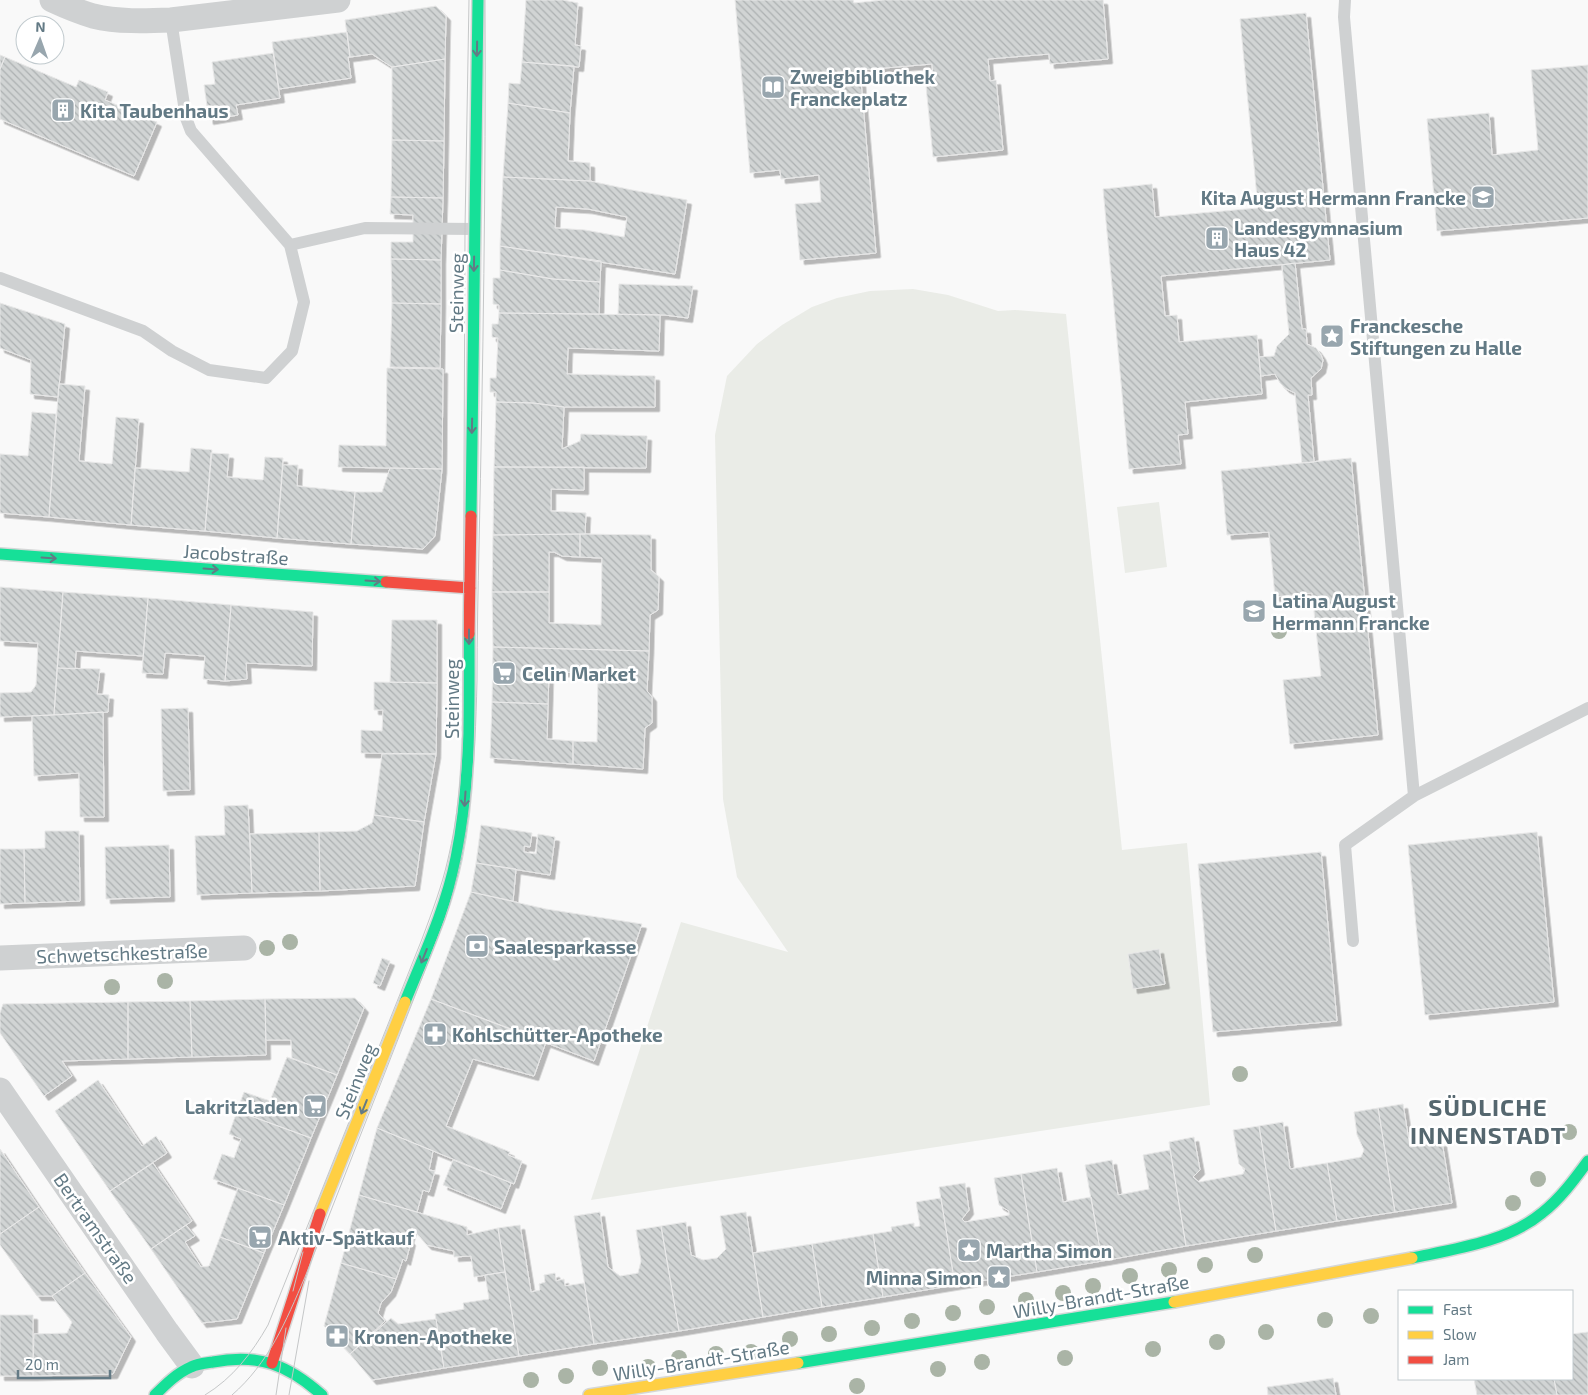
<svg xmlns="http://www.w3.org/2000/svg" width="1588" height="1395" font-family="'Exo 2',sans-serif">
<defs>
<pattern id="building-back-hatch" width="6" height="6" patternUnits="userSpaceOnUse" patternTransform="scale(1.25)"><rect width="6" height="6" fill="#d1d4d4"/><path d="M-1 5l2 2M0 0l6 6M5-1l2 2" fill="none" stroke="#adb1b2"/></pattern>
<filter id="shadow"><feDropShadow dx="4.5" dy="4.5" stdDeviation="0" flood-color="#0004"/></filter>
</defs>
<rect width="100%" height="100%" fill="#f9f9f9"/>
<path fill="#eaece7" d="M913,289L948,295L998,311L1015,310L1066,314L1122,850L1187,843L1210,1105L591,1200L681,922L788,952L737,877L723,799L715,435L727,376L757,344L782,325L812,307L837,298L870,291Z
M1159,502L1167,567L1125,573L1117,507Z"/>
<path fill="url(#building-back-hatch)" stroke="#e8e8e8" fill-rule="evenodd" filter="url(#shadow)" d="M526,0H563L578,3L575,45L581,46L579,67L522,62Z
M735,0H853L854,3L883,0H1103L1108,59L1050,64L1049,54L988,59L990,81L996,80L1003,150L933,157L926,86L934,85L932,64L860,70L876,253L800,260L795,204L821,202L819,175L781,179L780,170L750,173Z
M436,6L446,16L445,59L392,67L372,54L350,57L345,20Z
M1306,13L1330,260L1161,276L1165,316L1177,315L1179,342L1257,335L1262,394L1185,402L1188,434L1178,435L1181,464L1129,469L1103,189L1152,184L1155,217L1258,208L1240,19Z
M347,32L350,57H348L351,78L279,89L272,42Z
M273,53L280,98L236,105L238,115L209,120L204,85L215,84L212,62Z
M0,55L5,57L0,69Z
M5,57L76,87L79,80L108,92L105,100L157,122L134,176L0,119V69Z
M445,59L444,141L392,140V67Z
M522,62L574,66L570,113L508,103L509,83L520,84Z
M1588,65V218L1437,231L1427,119L1489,113L1492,155L1538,150L1531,70Z
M508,103L570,113L568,161L590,163V181L503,177Z
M392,140L444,141L443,198L391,197Z
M503,177L590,181L632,190L687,200L675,274L500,246ZM556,207L588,209L627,217L624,237L585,230L555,228Z
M391,197L443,198L441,260L391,259V242H413V215L390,214Z
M500,246L601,261L600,282L553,279L500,270Z
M391,259L441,260V304L392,303Z
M1295,263L1302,329H1306L1307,344L1316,348L1321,355L1323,360L1321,369L1311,378L1312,395H1308L1314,462L1302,463L1295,393L1285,388L1280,383L1275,374L1261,376L1259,357L1274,356L1277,346L1289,334L1282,265Z
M500,270L553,279L600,282L599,314L499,313V305L493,304V278H500Z
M619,284L693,286L688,318L665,315L618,314Z
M0,303L65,324L58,397L30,394L31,360L0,348Z
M392,303L441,304L440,368L390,367Z
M499,313L660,315L659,351L568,348L567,374L655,376V407H564L533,403L496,402V392H490V378H496L498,338L492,337V324H498Z
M387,368L443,369L442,469L338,467L339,445L386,446Z
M59,384L85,386L79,461L112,464L116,417L139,419L131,525L49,517Z
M496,402L533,403L564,407L562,449L580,441L581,434L647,436L646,468L494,467Z
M32,412L56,414L49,517L0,513V454L28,456Z
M191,448L212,450L205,531L131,525L135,468L189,472Z
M211,453L229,454L227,477L263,480L265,457L283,458L277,538L205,531Z
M1351,458L1378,735L1290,744L1283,680L1321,676L1312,593L1275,597L1269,532L1227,535L1221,471Z
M283,465H298L297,486L355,492L351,544L277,538Z
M494,467H584V490L551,489V511L586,513L585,534L493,535Z
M390,468L442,469L435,536L423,549L351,544L355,492H382Z
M580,534V557L562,556L554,552H549V592H492L493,535Z
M580,534L651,535V570L659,577L658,610L650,615L649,651L493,647L492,592H549V623L601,625L602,558L580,557Z
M0,587L63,592L54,715L0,717V693L31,692L36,685L38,643L0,641Z
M63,592L148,598L143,656L76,651L75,669L57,668Z
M148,598L231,605L225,681L203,679L205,656L165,653L163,674L142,673Z
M231,605L313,612L312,666L246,663L247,679L225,681Z
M392,620H437V683L390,682Z
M493,647L649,651L647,691L652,697V723L645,728L643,769L573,764V741L597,742L598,673L549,672L548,704L492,702Z
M57,668L100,669L97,694L109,695L108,712L54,715Z
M374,682L437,683L436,754L361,753V730L382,731L383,710H374Z
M492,702L548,704L547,739L573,741V764L490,758Z
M188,708L190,790L163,791L161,709Z
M103,712L104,817H80L79,773L34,776L32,716Z
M382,754H436L424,822L374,815Z
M248,805L252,893L197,895L195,836L225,835L224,806Z
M374,815L424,822L415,886L320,891L319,832L357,831L372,823Z
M481,825L532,833L530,847L524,846V852L536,854L538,834L555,837L550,875L476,863Z
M45,831H79L80,901L25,903L24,849L45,848Z
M319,832L320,891L252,893L250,834Z
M1537,832L1554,1002L1425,1015L1408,845Z
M169,845L170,897L106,899L105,847Z
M0,849H24L25,903L0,904Z
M1321,852L1337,1021L1213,1032L1198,864Z
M476,863L516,869L513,901L471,892Z
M471,892L546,909L642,924L594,1061L431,999Z
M1159,949L1165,984L1133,989L1128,954Z
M382,958L390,961L380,986L373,983Z
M355,998L364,1008L337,1075L292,1058L291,1040H266L265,999Z
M265,999L266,1055L192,1057L190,1001Z
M431,999L546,1042L534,1076L473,1059L446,1126L510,1152L508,1155L522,1161L514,1184L377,1128Z
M190,1001L192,1057L128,1059V1002Z
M128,1002V1059L62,1061L72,1076L44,1096L0,1033V1013L3,1004Z
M287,1057L337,1075L311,1138L237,1111L244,1092L270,1101Z
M98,1080L142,1146L156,1136L167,1153L110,1191L55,1111Z
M1403,1104L1410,1147L1442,1142L1452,1203L1395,1212L1378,1108Z
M1378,1108L1395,1212L1337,1221L1327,1163L1361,1157L1364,1150L1357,1135L1354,1112Z
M237,1111L311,1138L284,1205L213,1179L222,1154L234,1158L241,1139L229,1134Z
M1283,1122L1290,1169L1327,1163L1337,1221L1276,1231L1259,1126Z
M1259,1126L1276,1231L1186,1246L1169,1142L1194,1137L1200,1170L1193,1177L1199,1182L1243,1174L1245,1169L1239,1164L1233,1130Z
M377,1128L433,1151L429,1170L435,1171L429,1192L423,1190L417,1212L359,1195Z
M0,1149L39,1207L0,1234Z
M1170,1150L1186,1246L1102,1261L1085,1165L1112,1160L1118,1195L1149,1189L1143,1155Z
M453,1160L511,1183L501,1209L443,1185Z
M153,1163L192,1221L151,1249L110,1191Z
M1057,1168L1063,1202L1091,1197L1102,1261L1037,1272L1021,1174Z
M1021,1174L1037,1272L955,1285L939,1187L965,1183L969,1210L962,1219L965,1222L1009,1215V1211L999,1205L994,1178Z
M238,1188L284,1205L264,1253L220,1237Z
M359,1195L467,1227V1235L498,1228L505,1272L474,1277L471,1256L454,1257V1251L427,1245L412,1228L409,1239L411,1241L406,1261L403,1259L396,1279L341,1263Z
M941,1198L955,1285L883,1297L873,1234L892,1231L891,1227L914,1223V1227L920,1226L916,1202Z
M39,1207L85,1273L52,1296H37L0,1245V1234Z
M600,1212L608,1267L620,1276L638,1273L641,1261L636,1230L661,1226L679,1331L594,1344L574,1216Z
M746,1212L763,1317L679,1331L661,1226L686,1222L691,1255L703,1260L717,1258L726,1249L720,1216Z
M186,1225L195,1236L185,1242L201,1267L209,1266L220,1237L264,1253L237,1319L202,1323L151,1249Z
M520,1225L531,1292L540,1290L539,1284L545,1282L544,1275L555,1273L556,1281L564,1279L565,1286L584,1283L594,1344L519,1356L498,1228Z
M873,1234L883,1297L822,1307L812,1244Z
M812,1244L822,1307L763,1317L753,1253Z
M341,1263L396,1279L391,1292L381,1303L378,1313L385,1321L350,1354L324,1326Z
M505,1272L519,1356L444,1368L435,1314L464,1309L463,1303L489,1299L485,1275Z
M85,1273L131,1337L113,1374L33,1376L34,1334L67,1333L72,1322L52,1296Z
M0,1315H33V1376H0Z
M391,1318L398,1324L436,1319L444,1368L372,1380L350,1354Z
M1588,1332V1395H1557L1554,1379H1572V1334Z
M1333,1378L1336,1395H1268L1267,1387Z
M1474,1379H1554L1557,1395H1477Z"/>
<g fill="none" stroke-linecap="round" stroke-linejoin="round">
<g stroke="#d5d7d7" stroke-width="14">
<path id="fast" d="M471,516L478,0
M0,554L386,582
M405,1002C424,955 446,908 456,858C471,784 469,709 469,634
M1412,1258C1455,1249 1507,1242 1542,1213C1560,1199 1574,1180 1588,1161
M798,1363L1174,1302
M155,1395C166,1384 177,1373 191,1367C197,1364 206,1363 213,1362C259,1353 288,1365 322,1395"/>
</g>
<g stroke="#d5d7d7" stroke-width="14">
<path id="slow" d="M320,1214L405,1002
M1174,1302L1412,1258
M589,1395L798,1363"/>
</g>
<g stroke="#d5d7d7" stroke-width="14">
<path id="jam" d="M386,582L470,588
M469,634L471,516
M272,1363L320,1214"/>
</g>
<path stroke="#cfd1d2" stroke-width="12" d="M1345,0L1344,17L1414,796L1588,708
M290,245L365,228L474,229
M0,278L143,331L172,351L209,370L266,378L292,351L304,302L290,245L191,131L186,118L171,20
M1353,941L1345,845L1414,796"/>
<path stroke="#cfd1d2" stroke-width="25" d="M52,0C65,6 79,12 93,16C118,22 145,21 171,20L338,0
M0,958L244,948
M0,1090L167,1332L192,1366"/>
<use href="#fast" stroke="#16e098" stroke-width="11"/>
<use href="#slow" stroke="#ffcf43" stroke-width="11"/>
<use href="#jam" stroke="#f24e42" stroke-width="11"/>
<path stroke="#c5c7c8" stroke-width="1" d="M293,1291L303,1252
M205,1395C233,1378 252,1353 268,1325L422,939C432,912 442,886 448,859C458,818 461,776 463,734L465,229L469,0
M232,1395C269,1363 286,1321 305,1277L445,919C471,842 475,762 477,681C477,636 478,592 479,547C483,365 486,182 485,0
M276,1395L286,1328
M289,1395L309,1281"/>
</g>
<g fill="#aab4a6">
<circle cx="1279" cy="631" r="8"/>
<circle cx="290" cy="942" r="8"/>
<circle cx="267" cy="948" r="8"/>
<circle cx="165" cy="981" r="8"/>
<circle cx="112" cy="987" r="8"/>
<circle cx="1240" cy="1074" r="8"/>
<circle cx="1569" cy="1132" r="8"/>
<circle cx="1538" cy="1179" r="8"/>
<circle cx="1513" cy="1203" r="8"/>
<circle cx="1255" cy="1255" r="8"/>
<circle cx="1205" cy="1265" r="8"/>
<circle cx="1169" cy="1270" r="8"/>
<circle cx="1130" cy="1276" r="8"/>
<circle cx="1093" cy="1286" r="8"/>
<circle cx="1063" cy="1293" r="8"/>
<circle cx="1026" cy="1300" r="8"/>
<circle cx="987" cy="1307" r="8"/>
<circle cx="953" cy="1313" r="8"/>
<circle cx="1371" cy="1316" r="8"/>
<circle cx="1325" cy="1320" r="8"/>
<circle cx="912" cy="1321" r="8"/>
<circle cx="872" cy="1328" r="8"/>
<circle cx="1266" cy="1332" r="8"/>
<circle cx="829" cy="1334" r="8"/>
<circle cx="790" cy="1339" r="8"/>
<circle cx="1217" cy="1342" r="8"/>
<circle cx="1153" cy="1349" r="8"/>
<circle cx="751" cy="1352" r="8"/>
<circle cx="716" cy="1354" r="8"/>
<circle cx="679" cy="1358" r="8"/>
<circle cx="1065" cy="1358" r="8"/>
<circle cx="982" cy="1362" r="8"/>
<circle cx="648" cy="1367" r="8"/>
<circle cx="600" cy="1368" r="8"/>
<circle cx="938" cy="1369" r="8"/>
<circle cx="566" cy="1376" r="8"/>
<circle cx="531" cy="1380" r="8"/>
<circle cx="857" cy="1386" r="8"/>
</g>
<defs><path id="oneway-shaft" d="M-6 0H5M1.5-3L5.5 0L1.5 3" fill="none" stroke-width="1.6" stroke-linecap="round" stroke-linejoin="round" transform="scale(1.25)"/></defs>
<g stroke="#637a85">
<use href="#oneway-shaft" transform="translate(477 49) rotate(91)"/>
<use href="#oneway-shaft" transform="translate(474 264) rotate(91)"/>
<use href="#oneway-shaft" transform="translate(472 426) rotate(91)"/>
<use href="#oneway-shaft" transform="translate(49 558) rotate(4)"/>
<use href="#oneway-shaft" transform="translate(211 569) rotate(4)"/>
<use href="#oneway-shaft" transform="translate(373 581) rotate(4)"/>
<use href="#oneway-shaft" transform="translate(469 637) rotate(90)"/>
<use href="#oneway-shaft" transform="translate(465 799) rotate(94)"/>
<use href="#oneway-shaft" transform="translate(424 956) rotate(112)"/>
<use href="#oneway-shaft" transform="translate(364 1107) rotate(112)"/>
</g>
<defs>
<g id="library-square" transform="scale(1.25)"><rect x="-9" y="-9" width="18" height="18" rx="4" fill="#98a6ae" stroke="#fff"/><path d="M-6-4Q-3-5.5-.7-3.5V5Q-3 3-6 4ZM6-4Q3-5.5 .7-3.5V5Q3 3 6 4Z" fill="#fff"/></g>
<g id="building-square" transform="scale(1.25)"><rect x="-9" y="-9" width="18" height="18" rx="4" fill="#98a6ae" stroke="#fff"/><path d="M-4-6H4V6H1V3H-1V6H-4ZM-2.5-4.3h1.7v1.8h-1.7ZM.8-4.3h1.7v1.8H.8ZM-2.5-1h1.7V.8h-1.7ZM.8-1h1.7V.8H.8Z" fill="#fff"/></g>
<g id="school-square" transform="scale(1.25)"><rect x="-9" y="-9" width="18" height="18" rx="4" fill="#98a6ae" stroke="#fff"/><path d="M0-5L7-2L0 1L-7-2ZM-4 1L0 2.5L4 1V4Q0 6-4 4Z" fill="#fff"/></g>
<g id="sight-square" transform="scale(1.25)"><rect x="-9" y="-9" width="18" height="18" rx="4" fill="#98a6ae" stroke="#fff"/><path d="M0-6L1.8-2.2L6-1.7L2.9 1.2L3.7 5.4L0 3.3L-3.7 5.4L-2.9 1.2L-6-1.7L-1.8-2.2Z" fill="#fff"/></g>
<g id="supermarket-square" transform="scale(1.25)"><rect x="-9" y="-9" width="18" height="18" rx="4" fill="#98a6ae" stroke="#fff"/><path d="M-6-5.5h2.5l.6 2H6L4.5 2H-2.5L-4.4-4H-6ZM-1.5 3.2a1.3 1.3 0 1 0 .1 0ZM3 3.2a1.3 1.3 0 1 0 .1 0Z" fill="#fff"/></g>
<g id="bank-square" transform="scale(1.25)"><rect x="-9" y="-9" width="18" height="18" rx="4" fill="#98a6ae" stroke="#fff"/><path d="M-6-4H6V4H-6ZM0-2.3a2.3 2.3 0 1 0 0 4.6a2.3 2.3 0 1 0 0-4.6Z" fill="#fff"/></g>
<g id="pharmacy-square" transform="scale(1.25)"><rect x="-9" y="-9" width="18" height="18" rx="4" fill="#98a6ae" stroke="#fff"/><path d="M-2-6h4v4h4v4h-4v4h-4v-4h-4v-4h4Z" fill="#fff"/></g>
</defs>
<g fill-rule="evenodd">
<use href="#library-square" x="773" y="87"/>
<use href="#building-square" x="63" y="110"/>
<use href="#school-square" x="1483" y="197"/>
<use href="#building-square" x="1217" y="238"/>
<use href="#sight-square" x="1332" y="336"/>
<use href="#school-square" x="1254" y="611"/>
<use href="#supermarket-square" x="504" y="673"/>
<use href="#bank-square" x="477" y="946"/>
<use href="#pharmacy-square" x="435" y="1034"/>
<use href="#supermarket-square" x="315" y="1106"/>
<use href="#supermarket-square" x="260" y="1237"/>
<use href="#sight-square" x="969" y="1250"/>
<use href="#sight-square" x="999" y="1277"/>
<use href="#pharmacy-square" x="337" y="1336"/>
</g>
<g text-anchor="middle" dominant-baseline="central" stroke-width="5" stroke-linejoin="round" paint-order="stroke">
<g font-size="19" font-weight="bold" fill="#637a85" stroke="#fff" text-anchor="start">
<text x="790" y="76">Zweigbibliothek<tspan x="790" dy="22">Franckeplatz</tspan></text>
<text x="80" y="110">Kita Taubenhaus</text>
<text x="1466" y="197" text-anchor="end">Kita August Hermann Francke</text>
<text x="1234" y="227">Landesgymnasium<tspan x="1234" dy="22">Haus 42</tspan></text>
<text x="1350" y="325">Franckesche<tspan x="1350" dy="22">Stiftungen zu Halle</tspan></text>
<text x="1272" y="600">Latina August<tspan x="1272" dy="22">Hermann Francke</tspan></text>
<text x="522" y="673">Celin Market</text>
<text x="494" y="946">Saalesparkasse</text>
<text x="452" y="1034">Kohlschütter-Apotheke</text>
<text x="298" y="1106" text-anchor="end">Lakritzladen</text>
<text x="278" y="1237">Aktiv-Spätkauf</text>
<text x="986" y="1250">Martha Simon</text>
<text x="982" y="1277" text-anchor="end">Minna Simon</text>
<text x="354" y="1336">Kronen-Apotheke</text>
</g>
<g font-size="19" fill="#637a85" stroke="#fff">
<text transform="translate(456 293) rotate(-89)">Steinweg</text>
<text transform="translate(236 554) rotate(4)">Jacobstraße</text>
<text transform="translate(451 699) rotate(-90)">Steinweg</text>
<text transform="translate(122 953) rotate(-2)">Schwetschkestraße</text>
<text transform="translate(355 1081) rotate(-68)">Steinweg</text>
<text transform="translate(96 1228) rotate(55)">Bertramstraße</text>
<text transform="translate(1101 1296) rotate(-10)">Willy-Brandt-Straße</text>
<text transform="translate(701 1360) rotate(-9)">Willy-Brandt-Straße</text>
</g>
<g font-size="24" font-weight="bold" letter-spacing="1" fill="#55676f" stroke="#fff">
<text x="1488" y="1106">SÜDLICHE<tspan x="1488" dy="28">INNENSTADT</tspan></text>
</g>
</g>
<rect x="1398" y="1290" width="175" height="90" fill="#ffffff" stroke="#c1cace"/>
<rect x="1408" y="1306" width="25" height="8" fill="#16e098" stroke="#c1cace"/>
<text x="1443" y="1315" font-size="15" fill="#637a85">Fast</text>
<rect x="1408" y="1331" width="25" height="8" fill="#ffcf43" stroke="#c1cace"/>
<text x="1443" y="1340" font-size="15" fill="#637a85">Slow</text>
<rect x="1408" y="1356" width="25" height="8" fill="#f24e42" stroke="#c1cace"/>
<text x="1443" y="1365" font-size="15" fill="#637a85">Jam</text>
<g transform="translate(40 40) rotate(2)"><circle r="24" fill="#ffffff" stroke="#c1cace"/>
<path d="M0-4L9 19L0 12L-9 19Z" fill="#98a6ae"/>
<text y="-8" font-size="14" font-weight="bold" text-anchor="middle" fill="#637a85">N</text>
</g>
<path d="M18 1370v8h92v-8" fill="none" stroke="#637a85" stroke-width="2.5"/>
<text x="25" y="1370" font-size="15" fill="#637a85" stroke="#ffffff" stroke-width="4" paint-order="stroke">20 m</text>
</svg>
